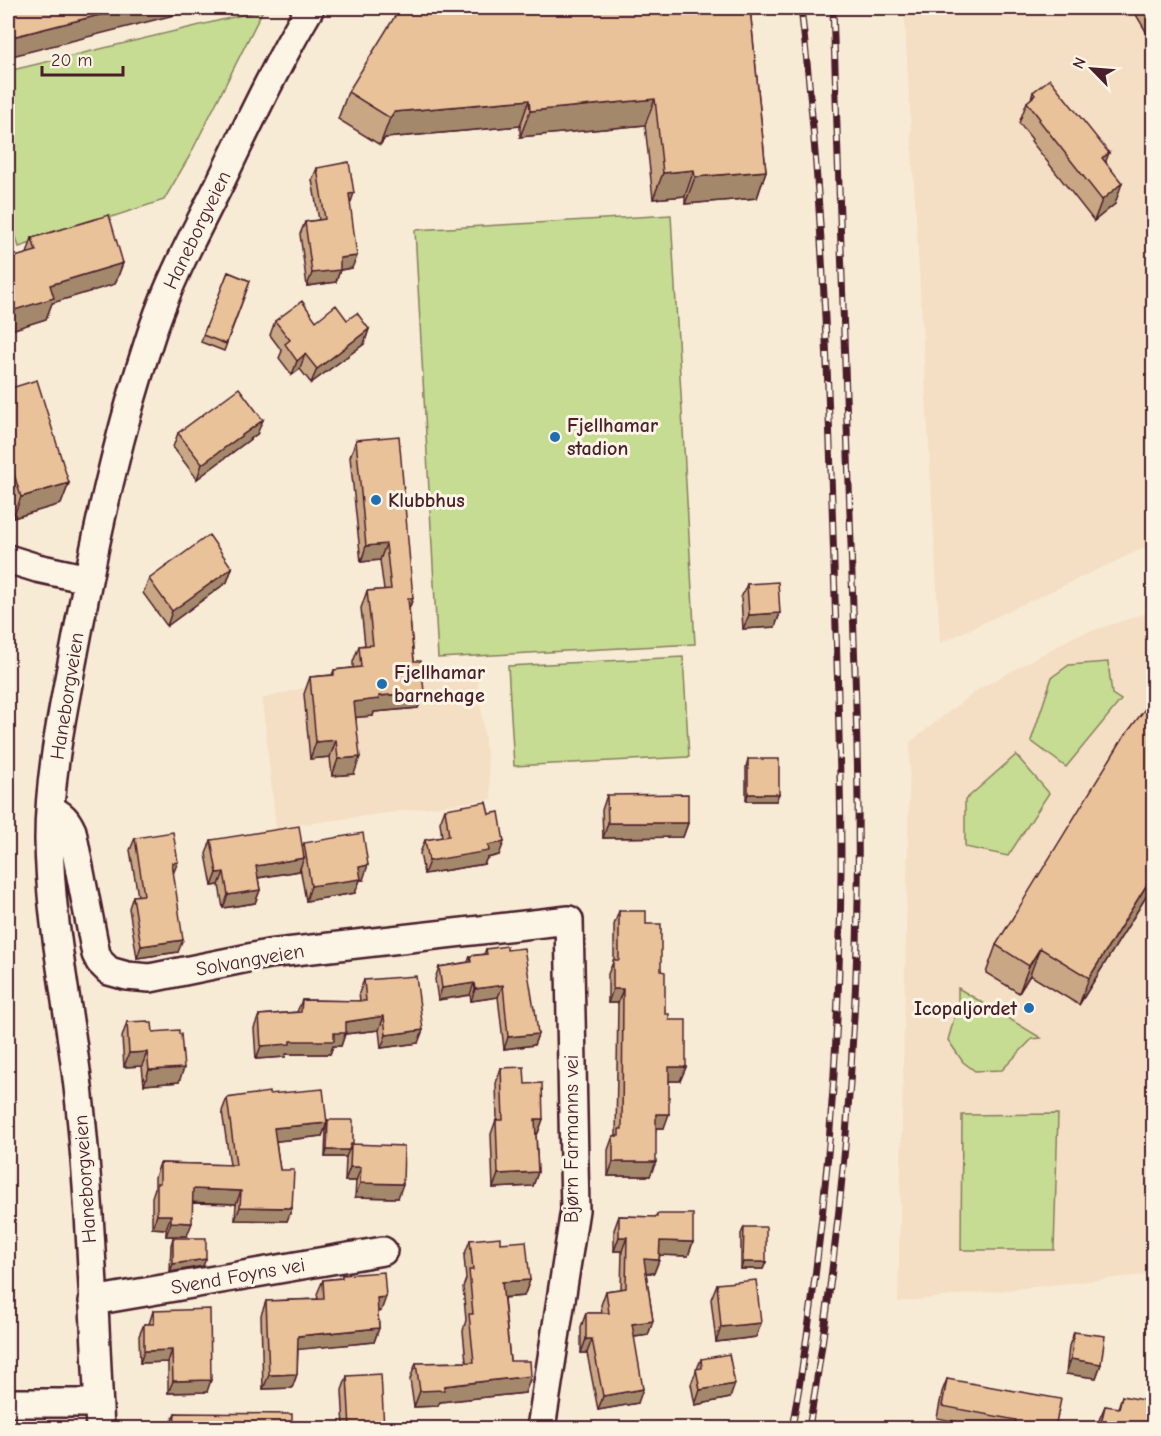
<svg xmlns="http://www.w3.org/2000/svg" width="1161" height="1436" font-family="'Comic Neue',sans-serif">
<rect width="100%" height="100%" fill="#f8ebd6"/>
<filter id="ink" filterUnits="userSpaceOnUse"><feTurbulence type="fractalNoise" baseFrequency=".0167" numOctaves="2"/><feDisplacementMap in="SourceGraphic" scale="12" xChannelSelector="R" yChannelSelector="G"/><feConvolveMatrix kernelMatrix="1 2 1 2 8 2 1 2 1" color-interpolation-filters="sRGB"/></filter>
<g filter="url(#ink)">
<path fill="#f4dfc4" d="M904,8H1153V544L940,643Z
M410,585L415,666L477,672L492,799L276,828L262,699L350,675L364,654L363,598Z
M1153,611V1274L898,1302L910,742L977,690L1075,636Z"/>
<path fill="#c5dc92" stroke="#887e5e" stroke-width="1.5" d="M263,10L189,157L164,200L19,247L8,211V71Z
M671,215L695,644L438,658L415,230Z
M683,657L689,757L514,766L508,666Z
M1108,662L1112,694L1121,700L1066,767L1031,741L1052,677L1069,665Z
M1016,755L1049,793L1008,856L965,847V800Z
M958,988L1041,1038L1032,1039L1002,1070L975,1071L963,1062L948,1040L958,1004Z
M1058,1114L1054,1250H961L962,1115Z"/>
<g fill="none" stroke-linecap="round" stroke-linejoin="round">
<g stroke="#4a1f2b" stroke-width="32">
<path id="minor" d="M8,559L37,568L88,579
M51,810C62,814 67,820 72,831L96,954L100,962L109,971L127,976L150,978L268,954L569,920L575,1210L541,1428
M93,1301L383,1251
M8,1403H98
M100,1428C94,1318 91,1206 79,1096C70,1010 50,926 49,839C49,773 64,706 76,642C96,535 119,429 154,326C171,277 196,231 219,185C248,125 276,65 310,8"/>
</g>
<use href="#minor" stroke="#fcf5e5" stroke-width="27"/>
<g stroke="#4a1f2b" stroke-width="7">
<path id="rail" d="M792,1428C825,1244 840,1053 841,866C841,765 837,665 834,565C828,379 823,193 801,8
M809,1428C836,1268 852,1107 857,945C861,811 855,677 851,544C845,365 839,186 833,8"/>
</g>
<use href="#rail" stroke="#fcf5e5" stroke-width="4.5" stroke-dasharray="14" stroke-linecap="butt"/>
</g>
<path fill="#c9a784" stroke="#4a1f2b" stroke-width="1.5" d="M750,8L766,171L757,198L685,204V196L653,199L645,125L520,137V126L385,138L380,145L338,119L348,92Z
M1132,8H1154V45Z
M1033,92L1106,162L1115,204L1094,221L1031,141L1032,139L1019,123L1027,102L1031,99Z
M317,168L350,204L352,268L340,270L336,282L307,286L300,234L305,222L319,220L312,180Z
M32,238L123,263L115,284L52,303L46,319L8,331V259L27,254Z
M228,272L250,281L224,351L201,342Z
M347,320L369,329L364,344L311,383L300,369L292,375L279,358L282,351L270,335L275,321Z
M8,389L69,483L61,504L13,518L8,500Z
M178,433L257,434L197,479L173,447Z
M356,440L413,598L409,609L414,661L424,692L418,708L374,712L373,716L356,717L354,774L332,776L330,757L310,759L304,694L310,677L332,675L334,670L353,668V662L359,646L365,645L361,608L367,591L384,590L380,560L361,562L350,457Z
M232,568L227,582L167,626L143,593L149,579Z
M747,584L780,613L775,627L743,629L741,598Z
M1154,697V884L1079,1005L1030,975L1019,993L986,973L996,945Z
M748,759L776,801H746V767Z
M607,795L688,823L683,837L603,838L602,810Z
M445,809L489,814L499,855L487,858L484,864L424,874L420,853L425,840L442,837L440,822Z
M135,838L173,874L178,952L137,958L129,908L133,896H138L130,850Z
M211,840L302,848L304,843L363,880H360L355,893L306,901L300,867L299,871L258,878L260,890L255,903L223,908L219,885L212,886L206,854Z
M619,911L646,924L661,971L665,1014L669,1020L686,1067L680,1081H669L664,1128H656L650,1176H608V1150L613,1136H616L618,1003H608V974L614,960V925Z
M486,949L507,950L538,1034L534,1045L504,1049L498,997L471,1001L470,995L438,1000L435,979L439,967L468,962L470,956L484,954Z
M364,980L418,1043L381,1048L379,1030L345,1034L341,1046H333L330,1054H286L285,1057L256,1059L254,1028L259,1015L297,1012L302,1000L360,1001L359,993Z
M127,1022L153,1032L179,1034V1082L144,1085L142,1066L124,1067L122,1037Z
M501,1068L525,1084L543,1119L538,1133H536L538,1172L533,1186L493,1188L491,1134L496,1120H497L496,1083Z
M269,1094L327,1123L322,1136L276,1141L280,1170L292,1208L287,1221L235,1220L236,1204L192,1203L187,1236H166V1229L152,1228V1197L155,1188V1177L160,1163L230,1165L222,1111L227,1098Z
M328,1120L353,1144L398,1198L355,1197L356,1181H345L346,1157H325L326,1127Z
M657,1214L693,1242L688,1256L660,1255L659,1260L654,1273H646L653,1321L648,1335L634,1337L638,1403L598,1410L587,1353H581V1327L586,1313H602L601,1305L606,1291L621,1289L622,1251H614V1230L619,1216L656,1217Z
M744,1227L766,1262L763,1269H741V1234Z
M173,1238L203,1266L170,1272L171,1245Z
M470,1240L500,1243L530,1280L524,1296L504,1298L510,1361L531,1376L525,1393L440,1402L438,1406L414,1407L410,1379L416,1363L466,1362L463,1331L466,1320L463,1287L466,1279L464,1256Z
M342,1275L381,1311L378,1312L379,1328L374,1342L298,1349L297,1374L292,1388L263,1389L261,1315L266,1301L318,1299L317,1294L323,1280L341,1278Z
M717,1284L761,1323L756,1337L716,1342L711,1299Z
M153,1311L207,1392L168,1393V1362L140,1363L139,1336L144,1324H149Z
M1074,1332L1101,1364L1096,1378L1066,1374L1069,1346Z
M701,1359L730,1398L695,1405L691,1384Z
M347,1376L384,1428H344L342,1390Z
M947,1379L1055,1428H990L937,1418L942,1392Z
M1122,1396L1149,1428H1098L1099,1420L1105,1406L1118,1408Z
M175,1413L292,1428H169Z"/>
<path fill="#a4886c" stroke="#4a1f2b" stroke-width="1.5" d="M127,8H202L8,57V38Z
M655,99L645,125L520,137L530,111Z
M529,100L520,126L385,138L380,145L390,118L394,112Z
M1109,153L1101,174L1102,158Z
M694,170L685,196L653,199L663,173Z
M766,171L757,198L685,204L695,177Z
M1122,183L1115,204L1094,221L1102,200Z
M354,193L350,205L349,194Z
M357,256L352,268L340,270L336,282L307,286L312,273L340,258Z
M123,263L115,284L52,303L46,319L8,331V312L50,285Z
M369,329L364,344L311,383L317,369Z
M305,354L300,369L292,375L297,361Z
M263,420L257,434L197,479L202,464Z
M69,483L61,504L13,518L21,497Z
M386,544L380,560L361,562L366,546Z
M232,568L227,582L167,626L172,611Z
M408,598H413L407,614Z
M780,613L775,627L743,629L749,615Z
M424,692L418,708L374,712L373,716L348,718L354,702L379,696Z
M336,740L330,757L310,759L316,742Z
M360,757L354,774L332,776L338,759Z
M748,794H779L776,801H746Z
M608,823H688L683,837L603,838Z
M504,842L499,855L487,858L484,864L424,874L429,861L488,845Z
M304,858L299,871L251,879L256,866Z
M178,862L173,874L172,863Z
M368,865L363,880H360L355,893L306,901L311,886L359,867Z
M224,872L219,885L212,886L217,873Z
M1154,873V884L1079,1005L1089,978Z
M260,890L255,903L223,908L228,895Z
M183,940L178,952L137,958L141,946Z
M1040,948L1030,975L1019,993L1029,966Z
M474,983L470,995L438,1000L442,988Z
M503,985L498,997L471,1001L475,989Z
M613,989H623L618,1003H608Z
M384,1016L379,1030L345,1034L341,1046H333L330,1054H286L285,1057L256,1059L261,1046L334,1033L346,1022Z
M423,1030L418,1043L381,1048L386,1035Z
M538,1034L534,1045L504,1049L508,1037Z
M147,1052L142,1066L124,1067L129,1053Z
M669,1067H686L680,1081H664Z
M184,1068L179,1082L144,1085L149,1070Z
M12,1092L8,1106V1093Z
M656,1114H669L664,1128H651Z
M535,1119H543L538,1133L530,1134Z
M327,1123L322,1136L269,1142L274,1128Z
M327,1150H349L346,1157H325Z
M613,1162H656L650,1176H608Z
M350,1167H361L356,1181H345Z
M538,1172L533,1186L493,1188L498,1174Z
M360,1183L403,1184L398,1198L355,1197Z
M193,1189L241,1191L236,1204L188,1202Z
M240,1207L292,1208L287,1221L235,1220Z
M157,1215H171L166,1229L152,1228Z
M171,1222L192,1223L187,1236H166Z
M619,1237H627L622,1251H614Z
M660,1241L693,1242L688,1256L655,1255Z
M206,1259L203,1266L170,1272L173,1264Z
M644,1259L659,1260L654,1273H639Z
M743,1262H766L763,1269H741Z
M530,1280L524,1296L497,1298L502,1282Z
M386,1297L381,1311L372,1312L377,1298Z
M653,1321L648,1335L627,1338L632,1324Z
M761,1323L756,1337L716,1342L721,1327Z
M379,1328L374,1342L293,1350L298,1336Z
M586,1339H592L587,1353H581Z
M172,1350L168,1362L140,1363L144,1351Z
M1071,1359L1101,1364L1096,1378L1066,1374Z
M297,1374L292,1388L263,1389L269,1375Z
M531,1376L525,1393L440,1402L438,1406L414,1407L420,1391L444,1386Z
M211,1380L207,1392L168,1393L173,1381Z
M735,1384L730,1398L695,1405L700,1390Z
M643,1389L638,1403L598,1410L603,1396Z"/>
<path fill="#eac29a" stroke="#4a1f2b" stroke-width="1.5" d="M8,8H127L8,38Z
M400,8H750L766,171L695,177L694,170L663,173L655,99L530,111L529,100L394,112L390,118L348,92Z
M1050,79L1109,153L1102,158L1122,183L1102,200L1039,120L1040,119L1027,102L1035,95L1033,92Z
M349,162L354,193L349,194L357,256L340,258V270L312,273L305,222L325,219L317,168Z
M109,215L123,263L50,285L54,298L8,312V259L36,251L32,238Z
M228,272L250,281L226,344L203,335Z
M302,301L316,321L336,305L347,320L357,313L369,329L317,369L305,354L297,361L285,344L290,340L275,321Z
M37,380L69,483L21,497L8,454V389Z
M239,388L263,420L202,464L178,433Z
M399,436L413,598H408L414,661H421L424,692L379,696V699L354,702L360,757L338,759L336,740L316,742L310,677L334,675V670L361,667L359,646L373,645L367,591L391,589L386,544L366,546L356,440Z
M209,535L232,568L172,611L149,579Z
M778,582L780,613L749,615L747,584Z
M1154,697V873L1089,978L1040,948L1029,966L996,945L1123,738Z
M748,759H779V794H748Z
M688,794V823H608L607,795Z
M486,802L489,814L499,812L504,842L488,845L489,851L429,861L425,840L449,836L445,809Z
M299,826L304,858L256,866L260,890L228,895L224,872L217,873L211,840Z
M173,832L178,862L172,863L183,940L141,946L133,896L144,895L135,838Z
M363,833L368,865L359,867L361,879L311,886L304,843Z
M619,911H646V924H661V971L665,972V1014H669V1020H686V1067H669V1114H656V1162H613V1136H619V1129H622L623,989H613V960H619Z
M507,946V950L524,948L534,1009H535L538,1034L508,1037L503,985L475,989L474,983L442,988L439,967L471,962L470,956L487,954L486,949Z
M416,976L423,1030L386,1035L384,1016L346,1022V1033H334V1041H290V1044L261,1046L259,1015L301,1012L302,1000L366,1001L364,980Z
M148,1021V1023H152L153,1032L179,1030V1034H181L184,1068L149,1070L147,1052L129,1053L127,1022Z
M8,1062H10L12,1092L8,1093Z
M524,1067L525,1084L542,1083L543,1119H535L538,1172L498,1174L496,1120H503L501,1068Z
M323,1089L327,1123L274,1128L280,1170H294L292,1208L240,1207L241,1191L193,1189L192,1223L171,1222V1215H157V1183H160V1163L236,1165L227,1098L269,1092V1094Z
M328,1120H353V1144H351L349,1150H327Z
M351,1144L404,1146L403,1184L360,1183L361,1167H350Z
M657,1214H693V1242L660,1241L659,1260L644,1259L653,1321L632,1324L643,1389L603,1396L592,1339H586V1313H609L606,1291L626,1288L627,1237H619V1216L657,1217Z
M744,1227H766V1262H743Z
M500,1237V1243L526,1241L530,1280L502,1282L510,1361H530L531,1376L444,1386V1390L420,1391L416,1363L474,1362L469,1314H473L469,1270H473L470,1240Z
M173,1238H206V1259L173,1264Z
M384,1272L386,1297L377,1298L379,1328L298,1336L297,1374L269,1375L266,1301L324,1299L323,1280L342,1278V1275Z
M756,1280L761,1323L721,1327L717,1284Z
M210,1309L211,1380L173,1381L172,1350L144,1351V1324H154L153,1311Z
M1074,1332L1105,1336L1101,1364L1071,1359Z
M729,1354L735,1384L700,1390L696,1369L702,1368L701,1359Z
M381,1374L384,1428H350L347,1376Z
M947,1379L1061,1399L1055,1428H1014L1016,1420L942,1406Z
M1122,1396L1154,1402L1149,1428H1100L1105,1406L1119,1408Z
M175,1413L292,1414V1428H174Z"/>
</g>
<g fill="#1f6fb2" stroke="#fcf5e5" stroke-width="2">
<circle cx="555" cy="437" r="6"/>
<circle cx="376" cy="500" r="6"/>
<circle cx="382" cy="684" r="6"/>
<circle cx="1029" cy="1008" r="6"/>
</g>
<g text-anchor="middle" dominant-baseline="central" stroke-width="6" stroke-linejoin="round" paint-order="stroke">
<g font-size="20" fill="#4a1f2b" stroke="#fcf5e5">
<text transform="translate(197 230) rotate(-64)">Haneborgveien</text>
<text transform="translate(67 696) rotate(-81)">Haneborgveien</text>
<text transform="translate(250 960) rotate(-10)">Solvangveien</text>
<text transform="translate(571 1139) rotate(-90)">Bjørn Farmanns vei</text>
<text transform="translate(85 1179) rotate(-94)">Haneborgveien</text>
<text transform="translate(238 1276) rotate(-10)">Svend Foyns vei</text>
</g>
<g font-size="20" font-weight="bold" fill="#4a1f2b" stroke="#fcf5e5" text-anchor="start">
<text x="567" y="425">Fjellhamar<tspan x="567" dy="23">stadion</tspan></text>
<text x="388" y="500">Klubbhus</text>
<text x="394" y="672">Fjellhamar<tspan x="394" dy="23">barnehage</tspan></text>
<text x="1017" y="1008" text-anchor="end">Icopaljordet</text>
</g>
</g>
<rect width="1161" height="1436" fill="none" stroke="#fcf5e5" stroke-width="30"/>
<rect x="15" y="15" width="1131" height="1406" fill="none" stroke="#4a1f2b" stroke-width="2" filter="url(#ink)"/>
<g transform="translate(1092 69) rotate(295)" stroke="#fcf5e5" stroke-width="4.5" paint-order="stroke">
<path d="M0-4.5L10 22L0 15L-10 22Z" fill="#4a1f2b"/>
<text y="-9" font-size="16" font-weight="bold" text-anchor="middle" fill="#4a1f2b">N</text>
</g>
<path d="M42 66v9h81v-9" fill="none" stroke="#4a1f2b" stroke-width="3"/>
<text x="51" y="66" font-size="18" fill="#4a1f2b" stroke="#fcf5e5" stroke-width="4.5" paint-order="stroke">20 m</text>
</svg>
